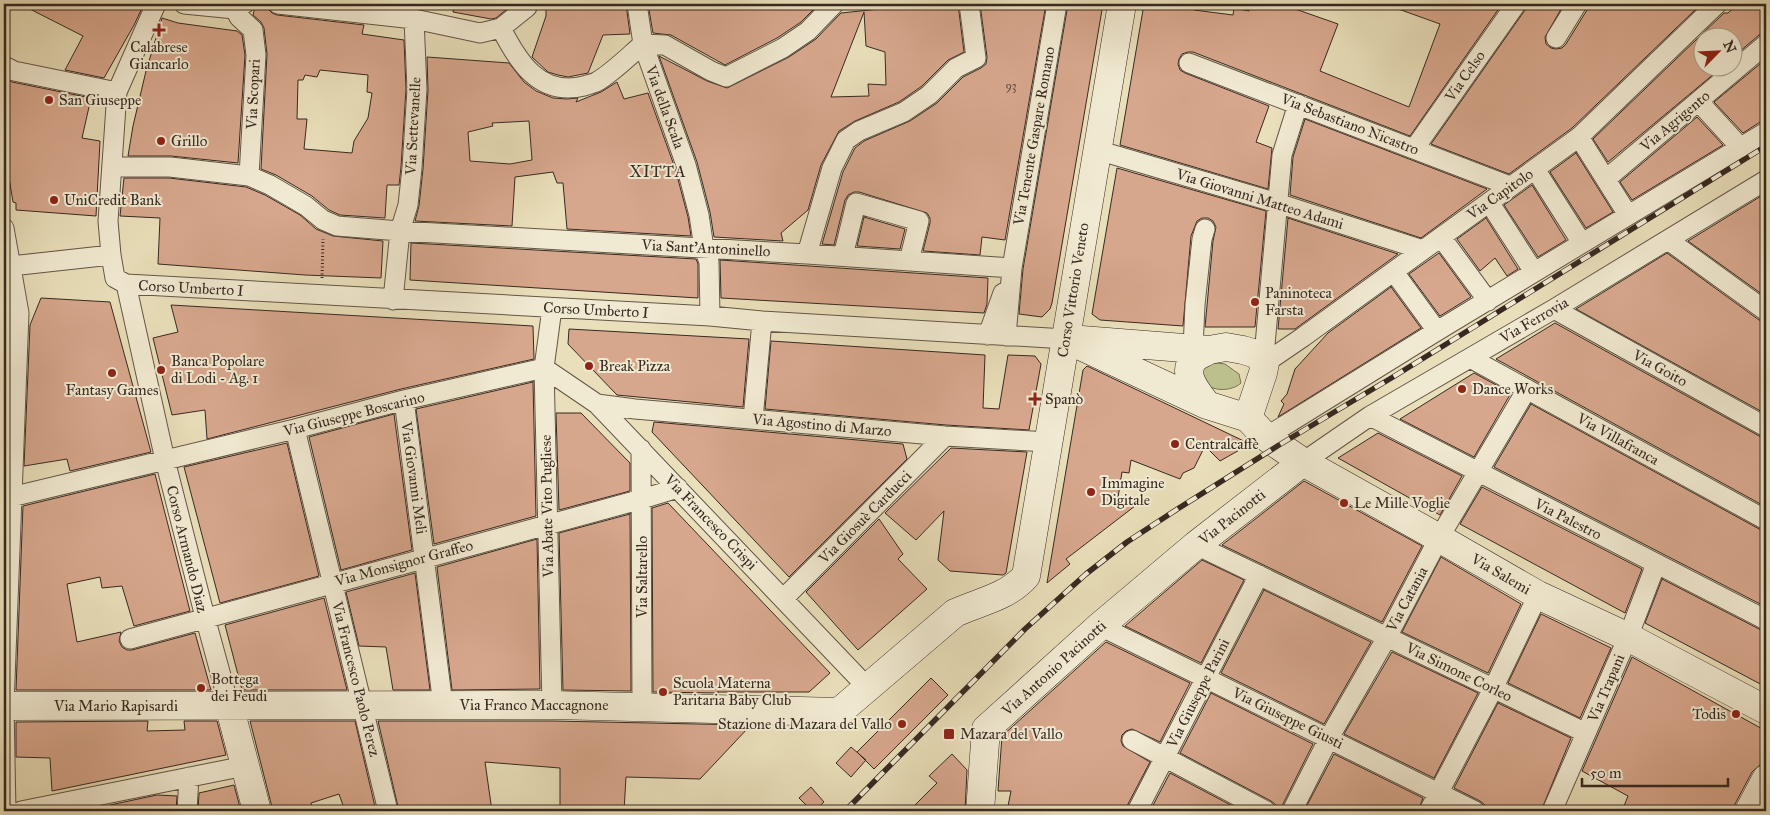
<svg xmlns="http://www.w3.org/2000/svg" width="1770" height="815" font-family="'IM FELL Great Primer',serif">
<rect width="100%" height="100%" fill="#e9dfba"/>
<filter id="stains"><feTurbulence type="fractalNoise" baseFrequency=".004" numOctaves="4"/><feColorMatrix values="0 0 0 0 .2 0 0 0 0 .09 0 0 0 0 .02 0 0 0 .5 -.17"/></filter>
<radialGradient id="worn" r=".72"><stop offset=".6" stop-color="#630" stop-opacity="0"/><stop offset="1" stop-color="#630" stop-opacity=".3"/></radialGradient>
<path fill="#bcc08c" stroke="#7a7456" d="M1216,363L1225,364L1239,374L1241,383C1233,391 1211,393 1204,381C1202,378 1202,372 1201,369L1207,364Z"/>
<path fill="#d7a78d" stroke="#372921" fill-rule="evenodd" d="M20,4H144L134,25L104,78L65,70L83,36Z
M454,4H513L496,18L491,19L453,12Z
M546,4H626L630,34L603,35L588,73L568,77L558,75L548,72L532,57L546,16Z
M648,4H819L801,22L777,38L725,65L671,35L653,33Z
M888,4H958L964,52L948,60L922,86L899,102L855,121L839,131L821,165L808,210L781,233L783,241L714,237L710,212L697,162L659,56L707,81L727,88L789,57L816,39L841,13L889,8ZM864,12L866,46L885,52L886,85L868,84L869,96L831,97Z
M980,4H1046L1005,240L982,237L980,255L923,251L930,223V218L927,213L859,192H854L848,195L845,200L834,245L822,244L843,172L855,148L864,141L910,121L937,103L963,77L981,68L986,64L987,57Z
M1068,4H1103L1052,303L1050,309L1042,317L1019,314L1023,269Z
M1144,4H1196L1194,10L1233,15L1234,8L1249,11L1251,4H1281L1338,24L1320,71L1409,107L1440,24L1390,6L1391,4H1502L1410,136L1193,52H1188L1182,54L1179,59L1178,64L1180,70L1185,73L1269,106L1256,142L1272,148L1268,189L1120,145Z
M1527,4H1564L1545,37L1546,44L1551,48L1556,49L1562,48L1566,44L1587,10L1588,4H1664L1696,9L1572,128L1509,174L1431,144L1525,10Z
M1738,4H1766V33L1759,35L1732,58V38H1702V68H1721L1608,162L1593,139L1724,13H1728Z
M255,7L268,9L272,13L277,15L364,25L362,34L404,40L406,89L401,167L399,185H387L385,218L340,215L329,210L312,196L276,175L261,169L267,54L264,28L261,22L253,15ZM320,70L368,75L367,92L372,93L368,118L354,141L352,153L304,149L307,119H297L298,80H303L305,75L317,77Z
M162,18L178,23L237,31L242,35L245,55L238,163L171,156H128L133,126L146,71Z
M427,57L509,63L524,82L536,91L553,98L567,99L578,98L576,102L601,92L617,82L624,99L648,93L675,168L688,217L691,236L567,229L563,183H557L553,172L515,177L512,226L415,221L419,206L423,169L428,90ZM529,121L532,160L510,164L470,161L468,132L493,126L492,123Z
M1766,59V121L1760,122L1743,133L1714,102Z
M4,78L12,82L91,98L82,138L100,141L96,216L16,210V203L13,202L4,147Z
M1697,117L1723,145L1632,200L1620,182Z
M1305,119L1487,189L1421,238L1290,195L1293,157Z
M1576,153L1613,212L1586,228L1550,172Z
M1117,168L1266,211L1255,327H1205L1213,241L1216,227L1213,221L1208,218H1202L1197,221L1191,236L1183,326L1100,320L1092,314Z
M124,178H169L246,187L265,195L300,215L316,229L333,236L383,241L381,278L305,275L158,264L160,218L120,216Z
M1532,185L1566,240L1538,257L1504,205Z
M1766,193V297L1688,241Z
M864,217L905,229L900,249L857,246Z
M1288,218L1398,254L1295,329H1278Z
M1486,218L1518,269L1507,276L1495,258L1480,271L1457,239Z
M411,243L696,259L698,264V298L410,280Z
M1439,253L1471,297L1440,316L1409,274Z
M1667,253L1759,320L1766,322V414L1576,309Z
M720,260L988,278L987,304L984,313L721,298Z
M1391,287L1421,328L1278,417L1284,404L1281,401L1287,394L1295,369L1328,333Z
M41,298L110,302L151,452L70,471L67,459L24,466L30,325Z
M171,305L533,326L534,359L401,389L207,439L205,410L172,415L153,338L178,332Z
M4,306L7,308L8,314L5,379H4Z
M1555,323L1761,437L1766,438V507L1496,359Z
M569,329L749,339L743,407L617,395L568,344Z
M771,341L985,355L983,408L999,409L1008,355L1035,356L1041,364L1029,430L946,425L765,409Z
M1087,366L1250,444L1220,461L1205,446L1194,468L1183,473L1180,479L1131,460L1129,473L1122,472L1117,504L1135,506L1066,559L1070,564L1047,583L1083,370Z
M1474,373L1511,393L1474,457L1400,419Z
M533,382L536,516L434,544L416,409Z
M1531,404L1761,530L1766,531V607L1494,467Z
M556,413H581L630,463V491L559,510Z
M394,414L412,550L341,570L309,437Z
M654,422L903,444L907,459L789,577L652,432Z
M1378,433L1462,476L1440,515L1338,458Z
M287,443L319,576L220,603L184,467Z
M951,448L1027,452L1006,573L1003,575L950,571L938,560L944,511L916,540L885,513Z
M155,474L190,611L134,626L122,586L102,588L100,577L67,584L77,642L121,632L119,641L122,647L127,650H132L195,633L211,690H16L23,506Z
M1304,481L1422,546L1382,622L1222,545Z
M1482,487L1642,569L1625,613L1460,524Z
M668,503L830,673L809,692H717L719,693L653,692L652,508Z
M630,514L631,691L563,690L559,533Z
M879,519L903,554L898,559L927,589L858,650L806,592Z
M537,539L540,689L452,690L437,567Z
M1441,557L1521,604L1488,673L1402,632Z
M1202,560L1244,580L1201,663L1125,626Z
M415,573L430,690H393L386,647L359,646L346,592Z
M1662,579L1761,630L1766,631V687L1645,623Z
M1264,590L1371,642L1324,724L1221,673Z
M324,598L347,690H242L225,625Z
M1541,614L1611,648L1580,718L1508,683Z
M1106,642L1190,683L1160,742L1132,729L1126,731L1122,735L1121,741L1123,746L1150,762L1127,806L1126,811H1007L1011,791H998L1002,736Z
M1392,652L1478,693L1434,778L1344,734Z
M1632,657L1766,731V755L1760,765L1752,772L1735,804L1733,811H1622L1628,796L1582,771Z
M931,678L948,695L874,769L857,752Z
M1211,693L1313,744L1282,806L1281,811H1277L1276,805L1271,801L1180,753Z
M1498,703L1571,738L1541,811H1486L1485,805L1480,801L1454,788Z
M148,721L147,731L185,730L184,721H217L226,755L52,791L50,758L16,757V722Z
M250,721H355L376,811H345L339,794L311,803L313,811H273Z
M378,721H552L747,725L749,727L700,779L626,777L624,811H560V768L485,762L492,811H399Z
M851,747L866,760L851,777L836,763Z
M952,754L967,770L965,811H909L937,783L929,776Z
M1334,754L1423,798L1418,811H1304Z
M1170,773L1242,811H1150Z
M234,785L241,811H198L199,793Z
M811,787L824,802L814,811H812L799,798Z
M157,795L177,796L176,811H111L110,805Z"/>
<g fill="none" stroke-linecap="round" stroke-linejoin="round">
<g stroke="#645647" stroke-width="21">
<path id="street" d="M184,4L235,9L244,4
M278,4L414,19L480,33L501,28L527,7V4
M637,4L643,44L686,165L699,215L704,248L709,262L710,316
M235,9L239,17L253,30L256,55L249,176
M501,28C518,62 540,97 584,86C588,84 594,84 598,81C613,72 629,56 643,44
M1556,38L1577,4
M643,44L665,45L711,71L726,77L783,48L808,31L834,4
M1189,63L1510,186
M4,66L14,71L117,92
M1699,102L1741,148
M1579,137L1628,215
M1414,149L1516,4
M1097,150L1277,203L1423,250
M113,167H170L249,176L270,185L306,206L323,220L337,226L400,231L807,254L1012,268
M1535,169L1582,243
M1606,179L1766,44
M1489,202L1534,272
M4,228L19,313L4,706L6,811
M1441,237L1488,301
M1668,240L1766,311
M807,254L832,168L846,140L859,131L904,112L929,95L956,68L976,58L969,4
M843,256L856,203L919,221L909,261
M11,266L111,255
M1394,272L1437,331
M126,284L710,316L762,321L1066,339
M126,284L165,460L205,617L229,705
M126,284L115,278L111,255L108,221L117,92L156,4
M393,300L400,231L408,205L412,168L417,89L414,19
M1554,309L1766,427
M988,335L1003,293
M1006,336L1012,268L1057,4
M1193,348L1195,305L1202,239L1205,229
M1256,354L1265,345L1282,155L1298,104
M1470,358L1766,520
M1265,363L1303,337L1579,137L1717,4
M544,368L597,404L867,687
M404,400L443,705
M597,404L635,409L945,436L1048,442
M1370,416L1766,620
M753,419L762,321
M295,429L388,811
M1266,437L1437,331L1766,132
M641,449L642,706
M1303,462L1370,416L1554,309L1766,180
M11,497L295,429L404,400L544,368
M1196,545L1586,733
M784,598L945,436
M1100,626L1475,811
M130,639L642,499L678,488
M552,705L544,368L552,308
M1132,740L1266,811
M21,811L245,766
M187,811L189,777
M1137,811L1259,575
M1292,811L1329,738L1387,637L1439,538L1527,389
M1429,811L1493,689L1538,595
M1552,811L1628,637L1656,564"/>
</g>
<g stroke="#372921" stroke-width="29">
<path id="secondary" d="M1066,339L1207,405L1248,418L1266,437L1303,462L1439,538L1538,595L1628,637L1766,710
M1082,340L1209,350L1226,347L1243,350L1256,354L1265,363L1263,373L1248,418
M1207,405C1197,392 1180,373 1195,358C1198,355 1205,353 1209,350
M229,705L257,811
M4,706L552,705L839,712L955,613C981,601 1006,598 1026,576L1122,4
M980,811L986,729L1100,626L1196,545L1303,462
M1749,811L1766,779"/>
</g>
<path stroke="#372921" stroke-width="3" stroke-dasharray="1 2.5" stroke-linecap="butt" d="M322,278L323,239"/>
<use href="#street" stroke="#f1ead2" stroke-width="19"/>
<use href="#secondary" stroke="#f1ead2" stroke-width="28"/>
<g stroke="#372921" stroke-width="5.5">
<path id="rail" d="M845,811L1025,629L1086,574L1127,542L1179,508L1279,445L1393,377L1766,146"/>
</g>
<use href="#rail" stroke="#f1ead2" stroke-width="4" stroke-dasharray="11" stroke-linecap="butt"/>
</g>
<g fill="#8f2418" stroke="#f1ead2" stroke-width="2">
<path d="M156.5 22.5h5v5h5v5h-5v5h-5v-5h-5v-5h5z"/>
<circle cx="49" cy="100" r="5"/>
<circle cx="161" cy="141" r="5"/>
<circle cx="54" cy="200" r="5"/>
<circle cx="1255" cy="302" r="5"/>
<circle cx="589" cy="366" r="5"/>
<circle cx="161" cy="370" r="5"/>
<circle cx="112" cy="373" r="5"/>
<circle cx="1462" cy="389" r="5"/>
<path d="M1032.5 391.5h5v5h5v5h-5v5h-5v-5h-5v-5h5z"/>
<circle cx="1175" cy="444" r="5"/>
<circle cx="1091" cy="492" r="5"/>
<circle cx="1344" cy="503" r="5"/>
<circle cx="201" cy="688" r="5"/>
<circle cx="663" cy="692" r="5"/>
<circle cx="1736" cy="714" r="5"/>
<circle cx="902" cy="724" r="5"/>
<rect x="943" y="728" width="12" height="12" rx="2.5"/>
</g>
<g text-anchor="middle" dominant-baseline="central" stroke-width="4" stroke-linejoin="round" paint-order="stroke">
<g font-size="12" fill="#5f483c">
<text x="1011" y="86">93</text>
</g>
<g font-size="15" fill="#372921" stroke="#f1ead2" text-anchor="start">
<text x="159" y="47" text-anchor="middle">Calabrese<tspan x="159" dy="17">Giancarlo</tspan></text>
<text x="59" y="100">San Giuseppe</text>
<text x="171" y="141">Grillo</text>
<text x="64" y="200">UniCredit Bank</text>
<text x="1265" y="293">Paninoteca<tspan x="1265" dy="17">Farsta</tspan></text>
<text x="171" y="361">Banca Popolare<tspan x="171" dy="17">di Lodi - Ag. 1</tspan></text>
<text x="599" y="366">Break Pizza</text>
<text x="1472" y="389">Dance Works</text>
<text x="112" y="390" text-anchor="middle">Fantasy Games</text>
<text x="1045" y="399">Spanò</text>
<text x="1185" y="444">Centralcaffè</text>
<text x="1101" y="483">Immagine<tspan x="1101" dy="17">Digitale</tspan></text>
<text x="1354" y="503">Le Mille Voglie</text>
<text x="211" y="679">Bottega<tspan x="211" dy="17">dei Feudi</tspan></text>
<text x="673" y="683">Scuola Materna<tspan x="673" dy="17">Paritaria Baby Club</tspan></text>
<text x="1726" y="714" text-anchor="end">Todis</text>
<text x="892" y="724" text-anchor="end">Stazione di Mazara del Vallo</text>
<text x="960" y="734">Mazara del Vallo</text>
</g>
<g font-size="15" fill="#372921" stroke="#f1ead2">
<text transform="translate(1465 76) rotate(-55)">Via Celso</text>
<text transform="translate(253 94) rotate(-87)">Via Scopari</text>
<text transform="translate(665 107) rotate(70)">Via della Scala</text>
<text transform="translate(1675 121) rotate(-40)">Via Agrigento</text>
<text transform="translate(1350 124) rotate(21)">Via Sebastiano Nicastro</text>
<text transform="translate(413 126) rotate(-87)">Via Settevanelle</text>
<text transform="translate(1034 136) rotate(-80)">Via Tenente Gaspare Romano</text>
<text transform="translate(1500 194) rotate(-35)">Via Capitolo</text>
<text transform="translate(1260 199) rotate(17)">Via Giovanni Matteo Adami</text>
<text transform="translate(706 248) rotate(3)">Via Sant'Antoninello</text>
<text transform="translate(191 288) rotate(3)">Corso Umberto I</text>
<text transform="translate(1073 290) rotate(-81)">Corso Vittorio Veneto</text>
<text transform="translate(596 310) rotate(3)">Corso Umberto I</text>
<text transform="translate(1534 320) rotate(-30)">Via Ferrovia</text>
<text transform="translate(1660 368) rotate(29)">Via Goito</text>
<text transform="translate(354 414) rotate(-14)">Via Giuseppe Boscarino</text>
<text transform="translate(822 425) rotate(5)">Via Agostino di Marzo</text>
<text transform="translate(1618 439) rotate(29)">Via Villafranca</text>
<text transform="translate(414 478) rotate(82)">Via Giovanni Meli</text>
<text transform="translate(547 506) rotate(-91)">Via Abate Vito Pugliese</text>
<text transform="translate(865 517) rotate(-45)">Via Giosuè Carducci</text>
<text transform="translate(1232 517) rotate(-38)">Via Pacinotti</text>
<text transform="translate(1568 519) rotate(27)">Via Palestro</text>
<text transform="translate(711 522) rotate(46)">Via Francesco Crispi</text>
<text transform="translate(187 549) rotate(76)">Corso Armando Diaz</text>
<text transform="translate(404 563) rotate(-15)">Via Monsignor Graffeo</text>
<text transform="translate(1501 574) rotate(30)">Via Salemi</text>
<text transform="translate(642 577) rotate(-90)">Via Saltarello</text>
<text transform="translate(1407 599) rotate(-62)">Via Catania</text>
<text transform="translate(1054 668) rotate(-42)">Via Antonio Pacinotti</text>
<text transform="translate(1459 672) rotate(26)">Via Simone Corleo</text>
<text transform="translate(356 679) rotate(76)">Via Francesco Paolo Perez</text>
<text transform="translate(1606 688) rotate(-67)">Via Trapani</text>
<text transform="translate(1198 693) rotate(-63)">Via Giuseppe Parini</text>
<text x="534" y="705">Via Franco Maccagnone</text>
<text x="116" y="706">Via Mario Rapisardi</text>
<text transform="translate(1288 718) rotate(26)">Via Giuseppe Giusti</text>
</g>
<g font-size="16" letter-spacing="1" fill="#372921" stroke="#f1ead2">
<text x="658" y="171">XITTA</text>
</g>
</g>
<rect width="1770" height="815" fill="none" stroke="#e9dfba" stroke-width="20"/>
<rect x="5" y="5" width="1760" height="805" fill="none" stroke="#372921" stroke-width="2.5"/>
<rect x="10" y="10" width="1750" height="795" fill="none" stroke="#372921"/>
<g transform="translate(1718 52) rotate(66)"><circle r="24" fill="#f1ead2" stroke="#a79d8b"/>
<path d="M0-4L9 19L0 12L-9 19Z" fill="#8f2418"/>
<text y="-8" font-size="14" font-weight="bold" text-anchor="middle" fill="#372921">N</text>
</g>
<path d="M1582 778v8h146v-8" fill="none" stroke="#372921" stroke-width="2.5"/>
<text x="1590" y="778" font-size="15" fill="#372921" stroke="#f1ead2" stroke-width="4" paint-order="stroke">50 m</text>
<rect width="100%" height="100%" filter="url(#stains)"/>
<rect width="100%" height="100%" fill="url(#worn)"/>
</svg>
